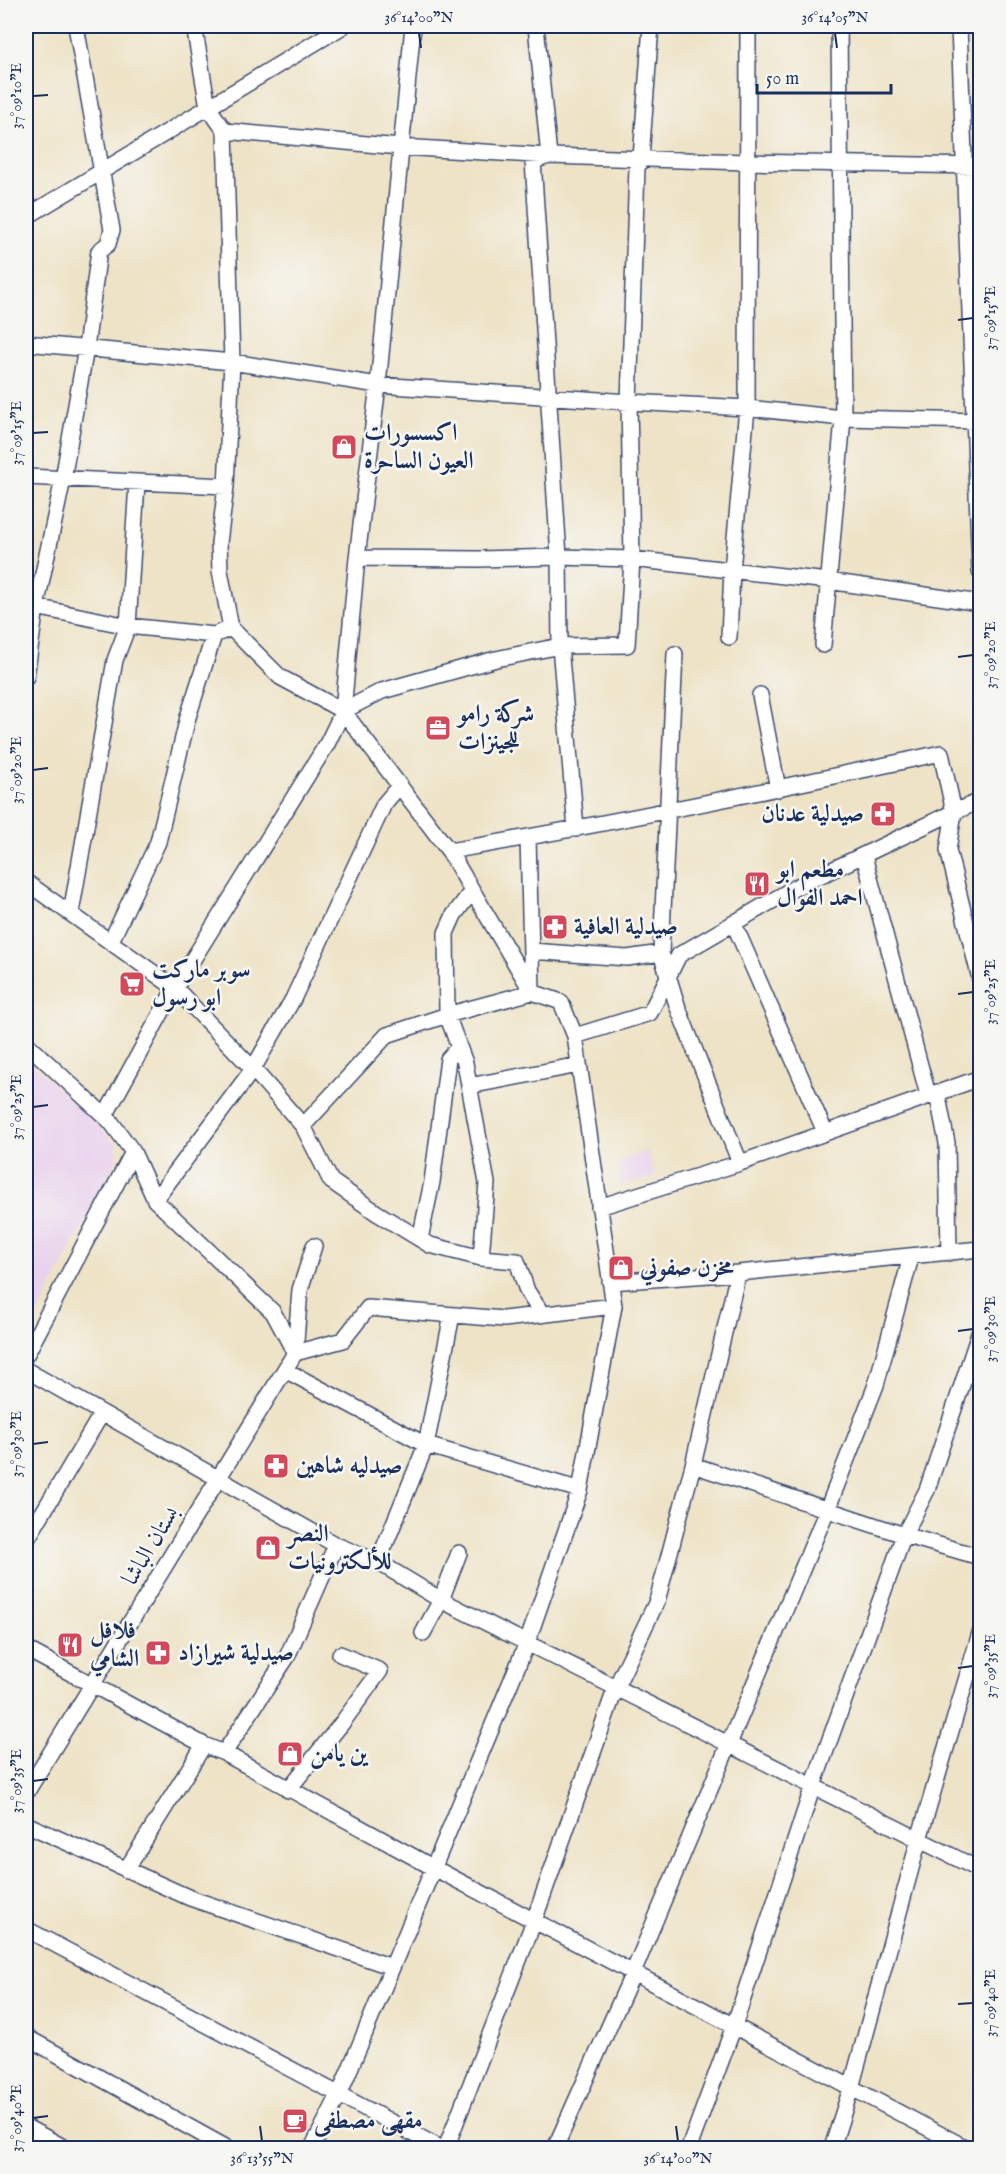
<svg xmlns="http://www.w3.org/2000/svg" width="1006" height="2174" font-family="'IM FELL English',Amiri,serif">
<rect width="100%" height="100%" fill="#f6f6f2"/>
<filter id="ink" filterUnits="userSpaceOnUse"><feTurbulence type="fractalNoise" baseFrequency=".0167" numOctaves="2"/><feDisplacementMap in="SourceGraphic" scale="12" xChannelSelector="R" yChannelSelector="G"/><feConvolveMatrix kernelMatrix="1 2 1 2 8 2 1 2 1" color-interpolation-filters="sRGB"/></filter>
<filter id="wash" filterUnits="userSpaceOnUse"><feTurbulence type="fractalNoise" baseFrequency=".008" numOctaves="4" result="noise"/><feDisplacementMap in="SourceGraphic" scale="24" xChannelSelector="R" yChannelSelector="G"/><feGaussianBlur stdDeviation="1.35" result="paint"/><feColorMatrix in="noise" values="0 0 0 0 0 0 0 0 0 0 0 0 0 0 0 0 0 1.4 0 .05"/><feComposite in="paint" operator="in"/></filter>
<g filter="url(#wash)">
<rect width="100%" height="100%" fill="#eee3c6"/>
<path fill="#e9d1ed" d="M26,1058L116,1143L117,1159L26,1337Z
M647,1150L655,1177L621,1185L617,1163Z"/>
</g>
<g filter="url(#ink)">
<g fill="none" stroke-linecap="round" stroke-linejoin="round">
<g stroke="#3b4a6e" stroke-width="18">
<path id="street" d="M194,26L208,107L225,131L400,147L549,156L747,162L980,166
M536,26L549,156L533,161L559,557L560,646L576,829
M959,26L980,571
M225,131L232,362L226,486L219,543L220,571L231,628
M26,217L343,26
M26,343L232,362L378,385L629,402L747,408L843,418L980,421
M26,477L226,486
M357,558L479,559L559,557L632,559L828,581L980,603
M26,605L128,626L214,635L231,628L280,677L343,711L449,851L532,992L561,1002L575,1036L614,1306L580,1490L527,1643L339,2095L312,2148
M729,637L732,570L747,408L748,26
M823,645L843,418L839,26
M675,654L661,953L678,1008L740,1163
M26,677L36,607L63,479L86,348L99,251L108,244L112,230L76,26
M760,695L778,789
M343,711L382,691L496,659L560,646L627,645L632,559L629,402L637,168L641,158L651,26
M449,851C614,823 777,789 941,753L954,812L948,850L980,979
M864,856L928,1095
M26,882L175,988L253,1069L303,1126L331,1181L377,1213L430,1245L481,1258L517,1261L527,1291L542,1314
M472,891L454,915L446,933L447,1015L465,1063L487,1183L481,1258
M71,913L115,660L128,626L137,483
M734,924L825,1132
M111,941L158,842L188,717L214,635
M531,951L627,958L661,953
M575,1036L650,1013L679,955L796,887L954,812L980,801
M26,1043L111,1122L133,1152L155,1200L273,1312L295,1353
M469,1086L579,1065
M937,1092L947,1143L949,1253
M105,1116L175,988L327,744L343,711L357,558L378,385L413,26
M303,1126L387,1035L447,1015L532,992L528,838
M155,1200L253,1069L293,999L384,804L400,785
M599,1207L740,1163L980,1078
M420,1239L432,1182L448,1059L459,1047
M610,1282L738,1273L980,1249
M295,1353L343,1340L368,1308L504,1319L614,1306
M26,1355L133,1152
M26,1370L336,1545L378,1562L441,1600L980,1870
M285,1370L426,1445L580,1490
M693,1465L904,1535L980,1557
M26,1541L102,1413
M378,1562L426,1445L452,1315
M423,1633L441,1600L459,1553
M26,1649L204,1745L224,1753L434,1868L966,2148
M224,1753L287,1657L336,1545
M288,1790L342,1723L380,1671L340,1654
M26,1793L295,1353L300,1290L314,1246
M26,1824L190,1898L392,1967
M126,1870L204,1745
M26,1929L440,2148
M26,2037L227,2148
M26,2127L65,2148
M446,2148L534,1921L616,1687L657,1601L693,1465L738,1273
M555,2148L633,1973L827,1510L876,1385L911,1257
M689,2148L734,2026L813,1786L904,1535L927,1490L980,1331
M832,2148L851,2088L919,1839L980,1633"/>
</g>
<use href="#street" stroke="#fff" stroke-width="15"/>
</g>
</g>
<path fill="none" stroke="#1b2f5e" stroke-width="2" d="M419,33L421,48M835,33L837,48M33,96L48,95M958,320L973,318M33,433L48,432M958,657L973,655M33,770L48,768M958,994L973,992M33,1107L48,1105M958,1331L973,1329M33,1444L48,1442M958,1668L973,1666M33,1781L48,1779M958,2004L973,2003M33,2118L48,2116M260,2126L262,2141M676,2126L678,2141"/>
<defs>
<g id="shop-square" transform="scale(1.35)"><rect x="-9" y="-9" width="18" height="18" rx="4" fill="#d1495b" stroke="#f6f6f2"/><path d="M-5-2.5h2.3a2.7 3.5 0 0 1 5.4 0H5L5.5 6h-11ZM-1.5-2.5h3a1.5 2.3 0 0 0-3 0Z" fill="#fff"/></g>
<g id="office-square" transform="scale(1.35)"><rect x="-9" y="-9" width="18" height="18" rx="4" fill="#d1495b" stroke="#f6f6f2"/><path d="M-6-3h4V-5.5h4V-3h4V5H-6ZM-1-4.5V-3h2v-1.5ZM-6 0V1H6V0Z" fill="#fff"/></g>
<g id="pharmacy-square" transform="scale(1.35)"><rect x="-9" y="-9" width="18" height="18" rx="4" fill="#d1495b" stroke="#f6f6f2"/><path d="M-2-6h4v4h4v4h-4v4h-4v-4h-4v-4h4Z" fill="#fff"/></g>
<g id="restaurant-square" transform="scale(1.35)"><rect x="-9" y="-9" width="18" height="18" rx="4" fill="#d1495b" stroke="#f6f6f2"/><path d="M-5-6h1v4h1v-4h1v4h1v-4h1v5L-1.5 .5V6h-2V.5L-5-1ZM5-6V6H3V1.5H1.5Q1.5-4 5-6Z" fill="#fff"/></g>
<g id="supermarket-square" transform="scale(1.35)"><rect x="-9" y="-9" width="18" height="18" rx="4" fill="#d1495b" stroke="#f6f6f2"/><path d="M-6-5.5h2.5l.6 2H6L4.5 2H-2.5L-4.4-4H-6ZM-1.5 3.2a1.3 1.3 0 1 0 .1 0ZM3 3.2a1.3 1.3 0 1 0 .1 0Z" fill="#fff"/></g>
<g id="cafe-square" transform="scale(1.35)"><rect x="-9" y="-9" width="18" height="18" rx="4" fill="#d1495b" stroke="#f6f6f2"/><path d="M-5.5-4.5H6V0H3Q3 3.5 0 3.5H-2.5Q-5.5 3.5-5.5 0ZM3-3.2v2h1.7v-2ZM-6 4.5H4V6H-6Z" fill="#fff"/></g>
</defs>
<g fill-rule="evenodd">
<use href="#shop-square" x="344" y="447"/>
<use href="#office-square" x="438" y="728"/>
<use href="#pharmacy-square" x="883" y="814"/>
<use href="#restaurant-square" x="757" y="884"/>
<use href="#pharmacy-square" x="555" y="927"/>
<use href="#supermarket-square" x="132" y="984"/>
<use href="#shop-square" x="621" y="1268"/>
<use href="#pharmacy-square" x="276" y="1466"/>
<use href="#shop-square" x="268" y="1548"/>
<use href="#restaurant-square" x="70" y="1645"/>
<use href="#pharmacy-square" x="158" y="1653"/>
<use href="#shop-square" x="290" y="1754"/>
<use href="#cafe-square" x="295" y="2121"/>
</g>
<g text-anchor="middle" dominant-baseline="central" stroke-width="5" stroke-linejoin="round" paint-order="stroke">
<g font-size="24" font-weight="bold" fill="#1b2f5e" stroke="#f6f6f2" text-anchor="start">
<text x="364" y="433">اكسسورات<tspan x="364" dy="28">العيون الساحرة</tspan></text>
<text x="458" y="714">شركة رامو<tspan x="458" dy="28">للجينزات</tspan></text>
<text x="864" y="814" text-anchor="end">صيدلية عدنان</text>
<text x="777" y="870">مطعم ابو<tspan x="777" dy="28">احمد الفوال</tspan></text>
<text x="574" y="927">صيدلية العافية</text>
<text x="152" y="970">سوبر ماركت<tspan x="152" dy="28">ابو رسول</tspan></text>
<text x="640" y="1268">مخزن صفوني</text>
<text x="296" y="1466">صيدليه شاهين</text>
<text x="288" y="1534">النصر<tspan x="288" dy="28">للألكترونيات</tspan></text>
<text x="90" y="1631">فلافل<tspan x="90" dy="28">الشامي</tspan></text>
<text x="178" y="1653">صيدلية شيرازاد</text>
<text x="310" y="1754">ين يامن</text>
<text x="314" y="2121">مقهى مصطفى</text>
</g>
<g font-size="24" fill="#1b2f5e" stroke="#f6f6f2">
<text transform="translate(151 1546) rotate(-59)">بستان الباشا</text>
</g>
</g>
<rect width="1006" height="2174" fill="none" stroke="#f6f6f2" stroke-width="66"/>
<path d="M757 84v9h134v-9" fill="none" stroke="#1b2f5e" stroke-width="3"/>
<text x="766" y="84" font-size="18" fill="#1b2f5e" stroke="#f6f6f2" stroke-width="4.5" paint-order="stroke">50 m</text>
<rect x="33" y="33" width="940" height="2108" fill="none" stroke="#1b2f5e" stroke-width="2"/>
<g font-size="15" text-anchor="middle" fill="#1b2f5e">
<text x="419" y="22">36°14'00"N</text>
<text x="835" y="22">36°14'05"N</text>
<text transform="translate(16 96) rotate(-90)" y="5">37°09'10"E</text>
<text transform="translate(990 318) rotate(-90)" y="5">37°09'15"E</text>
<text transform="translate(16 433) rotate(-90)" y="5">37°09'15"E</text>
<text transform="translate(990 655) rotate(-90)" y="5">37°09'20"E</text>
<text transform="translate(16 770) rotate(-90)" y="5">37°09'20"E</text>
<text transform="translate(990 992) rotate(-90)" y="5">37°09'25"E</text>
<text transform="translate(16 1107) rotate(-90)" y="5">37°09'25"E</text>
<text transform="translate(990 1329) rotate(-90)" y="5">37°09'30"E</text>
<text transform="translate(16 1444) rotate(-90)" y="5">37°09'30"E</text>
<text transform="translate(990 1666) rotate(-90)" y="5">37°09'35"E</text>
<text transform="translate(16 1781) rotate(-90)" y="5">37°09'35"E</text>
<text transform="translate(990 2003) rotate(-90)" y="5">37°09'40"E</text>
<text transform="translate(16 2118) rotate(-90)" y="5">37°09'40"E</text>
<text x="262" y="2163">36°13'55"N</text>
<text x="678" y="2163">36°14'00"N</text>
</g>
</svg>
